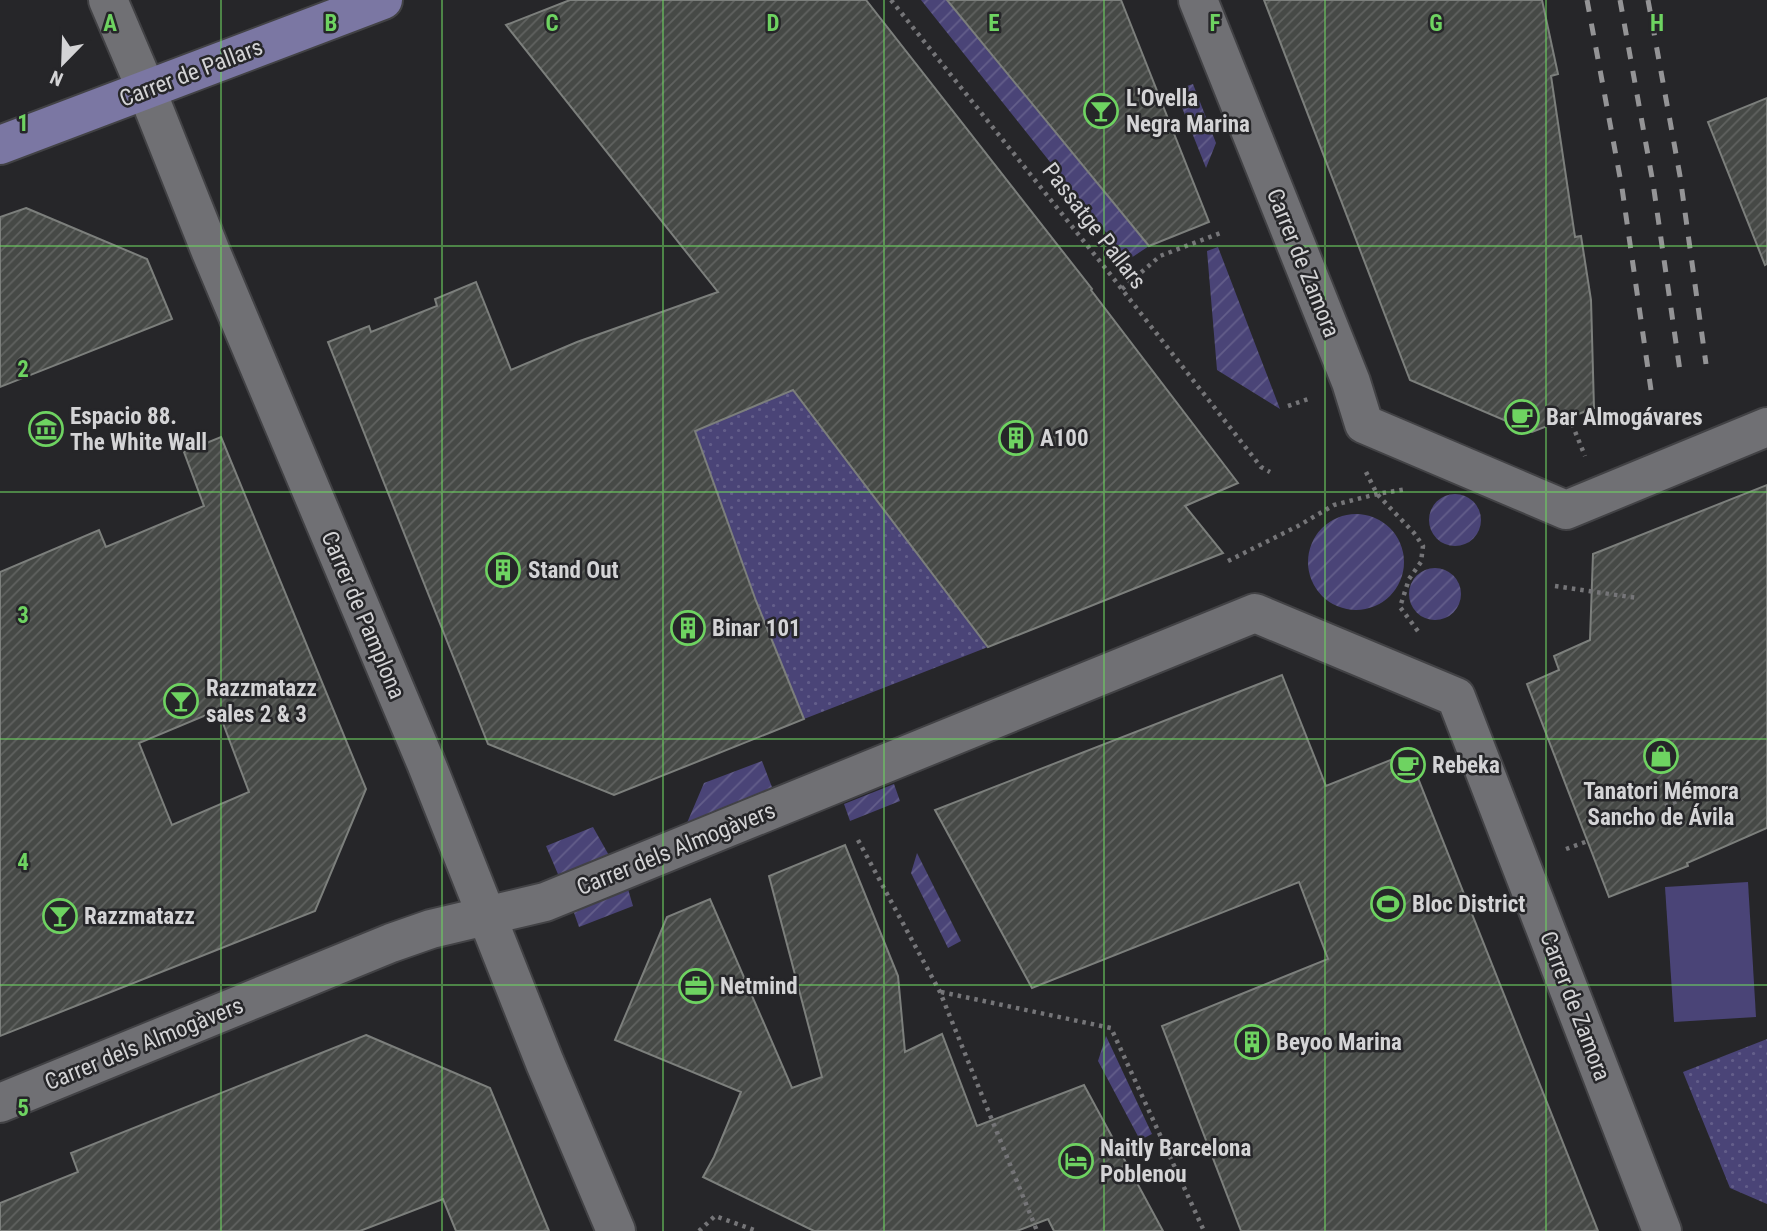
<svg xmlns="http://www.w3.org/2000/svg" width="1767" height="1231" font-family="'Roboto Condensed',sans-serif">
<defs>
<pattern id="grass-dots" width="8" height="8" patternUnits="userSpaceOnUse" patternTransform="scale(1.75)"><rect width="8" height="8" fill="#4a4477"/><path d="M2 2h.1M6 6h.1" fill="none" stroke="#635e8a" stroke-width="1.8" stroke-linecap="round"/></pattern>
<pattern id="garden-furrows" width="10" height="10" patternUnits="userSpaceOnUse" patternTransform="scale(1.75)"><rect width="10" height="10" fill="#4a4477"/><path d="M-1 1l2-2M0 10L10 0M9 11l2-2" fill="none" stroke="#635e8a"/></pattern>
<pattern id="building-hatch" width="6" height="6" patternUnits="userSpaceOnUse" patternTransform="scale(1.75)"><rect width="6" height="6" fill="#464946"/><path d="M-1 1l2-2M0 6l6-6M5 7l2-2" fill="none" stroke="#606260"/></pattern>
</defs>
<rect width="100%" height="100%" fill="#262629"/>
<path fill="url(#grass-dots)" d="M793,390L988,647L804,719L756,601L695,431Z
M1767,1039V1204L1730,1188L1683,1072Z"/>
<path fill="url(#garden-furrows)" d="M921,0H947L1149,246L1128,260Z
M1193,84L1216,143L1206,168L1175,90Z
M1218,247L1280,409L1217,370L1207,251Z
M1429 520a26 26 0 1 1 52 0a26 26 0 1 1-52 0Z
M1308 562a48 48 0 1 1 96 0a48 48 0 1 1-96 0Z
M1409 594a26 26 0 1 1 52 0a26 26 0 1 1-52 0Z
M762,761L775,795L684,830L704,783Z
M894,784L900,801L850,821L844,804Z
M593,827L611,859L560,879L546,846Z
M917,853L961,941L948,948L911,873Z
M628,889L633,906L579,927L573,910Z
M1106,1036L1152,1134L1140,1140L1098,1061Z"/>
<path fill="#4a4477" d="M1748,882L1756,1017L1674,1022L1665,887Z"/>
<path fill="url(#building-hatch)" stroke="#7c7f7c" stroke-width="2" fill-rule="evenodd" d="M570,0H866L1092,289L1091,290L1238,483L1185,506L1223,553L988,647L793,390L695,431L756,601L804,719L614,795L488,744L328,342L369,326L371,332L437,306L435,299L476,282L511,370L577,342L718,292L506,25Z
M947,0H1121L1209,222L1149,246Z
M1264,0H1542L1558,74L1551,76L1575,237L1581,236L1591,300L1594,408L1532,432L1410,380Z
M1767,98V264L1765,265L1708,122Z
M26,208L147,259L172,319L0,387V217Z
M221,437L366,789L315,911L0,1036V572L99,530L106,547L204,506L184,452ZM218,710L249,792L172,825L139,743Z
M1767,485V828L1687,863L1688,866L1609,897L1527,684L1559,670L1554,656L1590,640L1593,554Z
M1282,675L1326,786L1408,753L1598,1231H1241L1162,1026L1328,959L1299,882L1032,988L935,810Z
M845,845L898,976L905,1052L942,1034L977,1126L1084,1085L1163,1231H1054L1048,1219L1017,1231H814L703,1177L714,1157L741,1092L615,1040L667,917L710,899L792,1088L822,1077L769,876Z
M366,1035L490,1088L549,1231H456L443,1199L360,1231H0V1203L78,1172L71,1153Z"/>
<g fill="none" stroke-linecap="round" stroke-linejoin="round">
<g stroke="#424245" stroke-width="42">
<path id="minor" d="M108,0L146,89L211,252L426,763L545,1063L616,1231
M1198,0L1351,382L1364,424L1566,510L1767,427
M0,1103L391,943L431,929L545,902L1255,613L1456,697L1662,1231"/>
</g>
<g stroke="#424245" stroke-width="42">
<path id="major" d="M0,145L383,0"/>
</g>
<path stroke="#757578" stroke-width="4.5" stroke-dasharray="3.5 5" stroke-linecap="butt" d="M891,0L1110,274L1261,467L1270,472
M1122,289L1160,256L1223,232
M1288,406L1311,398
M1572,424L1585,456
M1366,472L1377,494L1414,533L1423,546L1421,562L1409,579L1400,607L1420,634
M1228,561L1298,526L1334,505L1377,494L1407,489
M1555,586L1637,598
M1665,806L1694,794
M858,840L940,992L1037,1231
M1566,849L1588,841
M941,992L1111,1028L1204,1231
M699,1231L715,1216L757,1231"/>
<use href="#minor" stroke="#707074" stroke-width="38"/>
<use href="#major" stroke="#7b77a3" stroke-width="38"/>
<path stroke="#949496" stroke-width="5" stroke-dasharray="12 12" stroke-linecap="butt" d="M1587,0L1622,188L1651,390
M1620,0L1653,183L1680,371
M1648,0L1680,176L1706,364"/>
</g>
<path fill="none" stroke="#6ed361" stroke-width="2" stroke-opacity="0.55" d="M221,0V1231M442,0V1231M663,0V1231M884,0V1231M1104,0V1231M1325,0V1231M1546,0V1231M0,246H1767M0,492H1767M0,739H1767M0,985H1767"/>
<defs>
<g id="bar-ring" transform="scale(1.75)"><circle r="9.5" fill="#262629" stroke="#6ed361" stroke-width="1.5"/><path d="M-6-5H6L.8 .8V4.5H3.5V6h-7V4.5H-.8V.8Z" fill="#6ed361"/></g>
<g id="cafe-ring" transform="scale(1.75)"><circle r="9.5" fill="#262629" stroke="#6ed361" stroke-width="1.5"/><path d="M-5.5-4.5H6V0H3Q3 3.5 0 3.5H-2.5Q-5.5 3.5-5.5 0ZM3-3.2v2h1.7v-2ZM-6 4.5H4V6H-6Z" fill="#6ed361"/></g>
<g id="museum-ring" transform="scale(1.75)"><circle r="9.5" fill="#262629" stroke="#6ed361" stroke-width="1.5"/><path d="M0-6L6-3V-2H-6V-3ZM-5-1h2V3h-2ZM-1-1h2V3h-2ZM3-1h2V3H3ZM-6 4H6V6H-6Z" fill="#6ed361"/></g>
<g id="building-ring" transform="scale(1.75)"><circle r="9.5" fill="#262629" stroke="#6ed361" stroke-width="1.5"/><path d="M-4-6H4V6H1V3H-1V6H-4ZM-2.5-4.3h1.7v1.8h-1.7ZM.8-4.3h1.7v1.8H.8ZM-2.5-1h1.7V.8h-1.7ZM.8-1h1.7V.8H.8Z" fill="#6ed361"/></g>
<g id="shop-ring" transform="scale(1.75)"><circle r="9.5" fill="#262629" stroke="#6ed361" stroke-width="1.5"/><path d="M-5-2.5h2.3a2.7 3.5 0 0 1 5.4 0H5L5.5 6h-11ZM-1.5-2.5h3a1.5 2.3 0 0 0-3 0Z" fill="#6ed361"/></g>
<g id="stadium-ring" transform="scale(1.75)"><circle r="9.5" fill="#262629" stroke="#6ed361" stroke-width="1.5"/><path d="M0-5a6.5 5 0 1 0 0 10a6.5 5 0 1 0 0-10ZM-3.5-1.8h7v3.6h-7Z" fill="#6ed361"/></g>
<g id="office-ring" transform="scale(1.75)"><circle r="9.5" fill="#262629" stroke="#6ed361" stroke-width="1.5"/><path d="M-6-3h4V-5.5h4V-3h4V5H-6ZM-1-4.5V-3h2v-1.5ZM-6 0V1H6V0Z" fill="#6ed361"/></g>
<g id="hotel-ring" transform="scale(1.75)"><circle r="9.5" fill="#262629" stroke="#6ed361" stroke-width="1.5"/><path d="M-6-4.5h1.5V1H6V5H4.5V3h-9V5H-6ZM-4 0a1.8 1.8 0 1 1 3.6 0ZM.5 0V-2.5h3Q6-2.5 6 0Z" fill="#6ed361"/></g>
</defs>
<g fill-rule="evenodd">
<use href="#bar-ring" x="1101" y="111"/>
<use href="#cafe-ring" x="1522" y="417"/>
<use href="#museum-ring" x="46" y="429"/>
<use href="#building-ring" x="1016" y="438"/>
<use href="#building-ring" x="503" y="570"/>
<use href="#building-ring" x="688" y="628"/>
<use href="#bar-ring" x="181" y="701"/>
<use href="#shop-ring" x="1661" y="756"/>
<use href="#cafe-ring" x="1408" y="765"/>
<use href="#stadium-ring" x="1388" y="904"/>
<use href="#bar-ring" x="60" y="916"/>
<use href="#office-ring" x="696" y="986"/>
<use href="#building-ring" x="1252" y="1042"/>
<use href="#hotel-ring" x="1076" y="1161"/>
</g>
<g text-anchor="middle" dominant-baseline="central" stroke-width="5" stroke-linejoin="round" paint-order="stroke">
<g font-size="23" fill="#d4d4d6" stroke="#262629">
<text transform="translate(191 73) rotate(-21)">Carrer de Pallars</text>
<text transform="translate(1094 226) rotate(52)">Passatge Pallars</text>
<text transform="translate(1303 263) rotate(68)">Carrer de Zamora</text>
<text transform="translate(363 615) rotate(67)">Carrer de Pamplona</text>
<text transform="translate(676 849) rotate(-22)">Carrer dels Almogàvers</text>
<text transform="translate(1575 1006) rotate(69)">Carrer de Zamora</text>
<text transform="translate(144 1044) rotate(-22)">Carrer dels Almogàvers</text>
</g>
<g font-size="23" font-weight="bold" fill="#d4d4d6" stroke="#262629" text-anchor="start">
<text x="1126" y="98">L'Ovella<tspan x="1126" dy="26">Negra Marina</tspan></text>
<text x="70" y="416">Espacio 88.<tspan x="70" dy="26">The White Wall</tspan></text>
<text x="1546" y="417">Bar Almogávares</text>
<text x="1040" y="438">A100</text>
<text x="528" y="570">Stand Out</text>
<text x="712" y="628">Binar 101</text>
<text x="206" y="688">Razzmatazz<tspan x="206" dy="26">sales 2 &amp; 3</tspan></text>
<text x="1432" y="765">Rebeka</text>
<text x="1661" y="791" text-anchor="middle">Tanatori Mémora<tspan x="1661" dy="26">Sancho de Ávila</tspan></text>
<text x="1412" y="904">Bloc District</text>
<text x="84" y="916">Razzmatazz</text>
<text x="720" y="986">Netmind</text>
<text x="1276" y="1042">Beyoo Marina</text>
<text x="1100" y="1148">Naitly Barcelona<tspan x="1100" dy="26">Poblenou</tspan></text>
</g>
</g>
<g font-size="23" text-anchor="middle" font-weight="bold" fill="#6ed361" stroke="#262629" stroke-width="5" stroke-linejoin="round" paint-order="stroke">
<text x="110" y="31">A</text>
<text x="331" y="31">B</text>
<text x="552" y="31">C</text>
<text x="773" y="31">D</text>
<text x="994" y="31">E</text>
<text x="1215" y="31">F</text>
<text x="1436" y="31">G</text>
<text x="1657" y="31">H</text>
<text x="23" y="131">1</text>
<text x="23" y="377">2</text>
<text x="23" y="623">3</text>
<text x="23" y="870">4</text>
<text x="23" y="1116">5</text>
</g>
<g transform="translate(63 63) rotate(203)" stroke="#262629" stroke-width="5" paint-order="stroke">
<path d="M0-5L12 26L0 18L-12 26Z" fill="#d4d4d6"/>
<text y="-10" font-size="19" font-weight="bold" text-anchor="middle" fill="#d4d4d6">N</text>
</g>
</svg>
